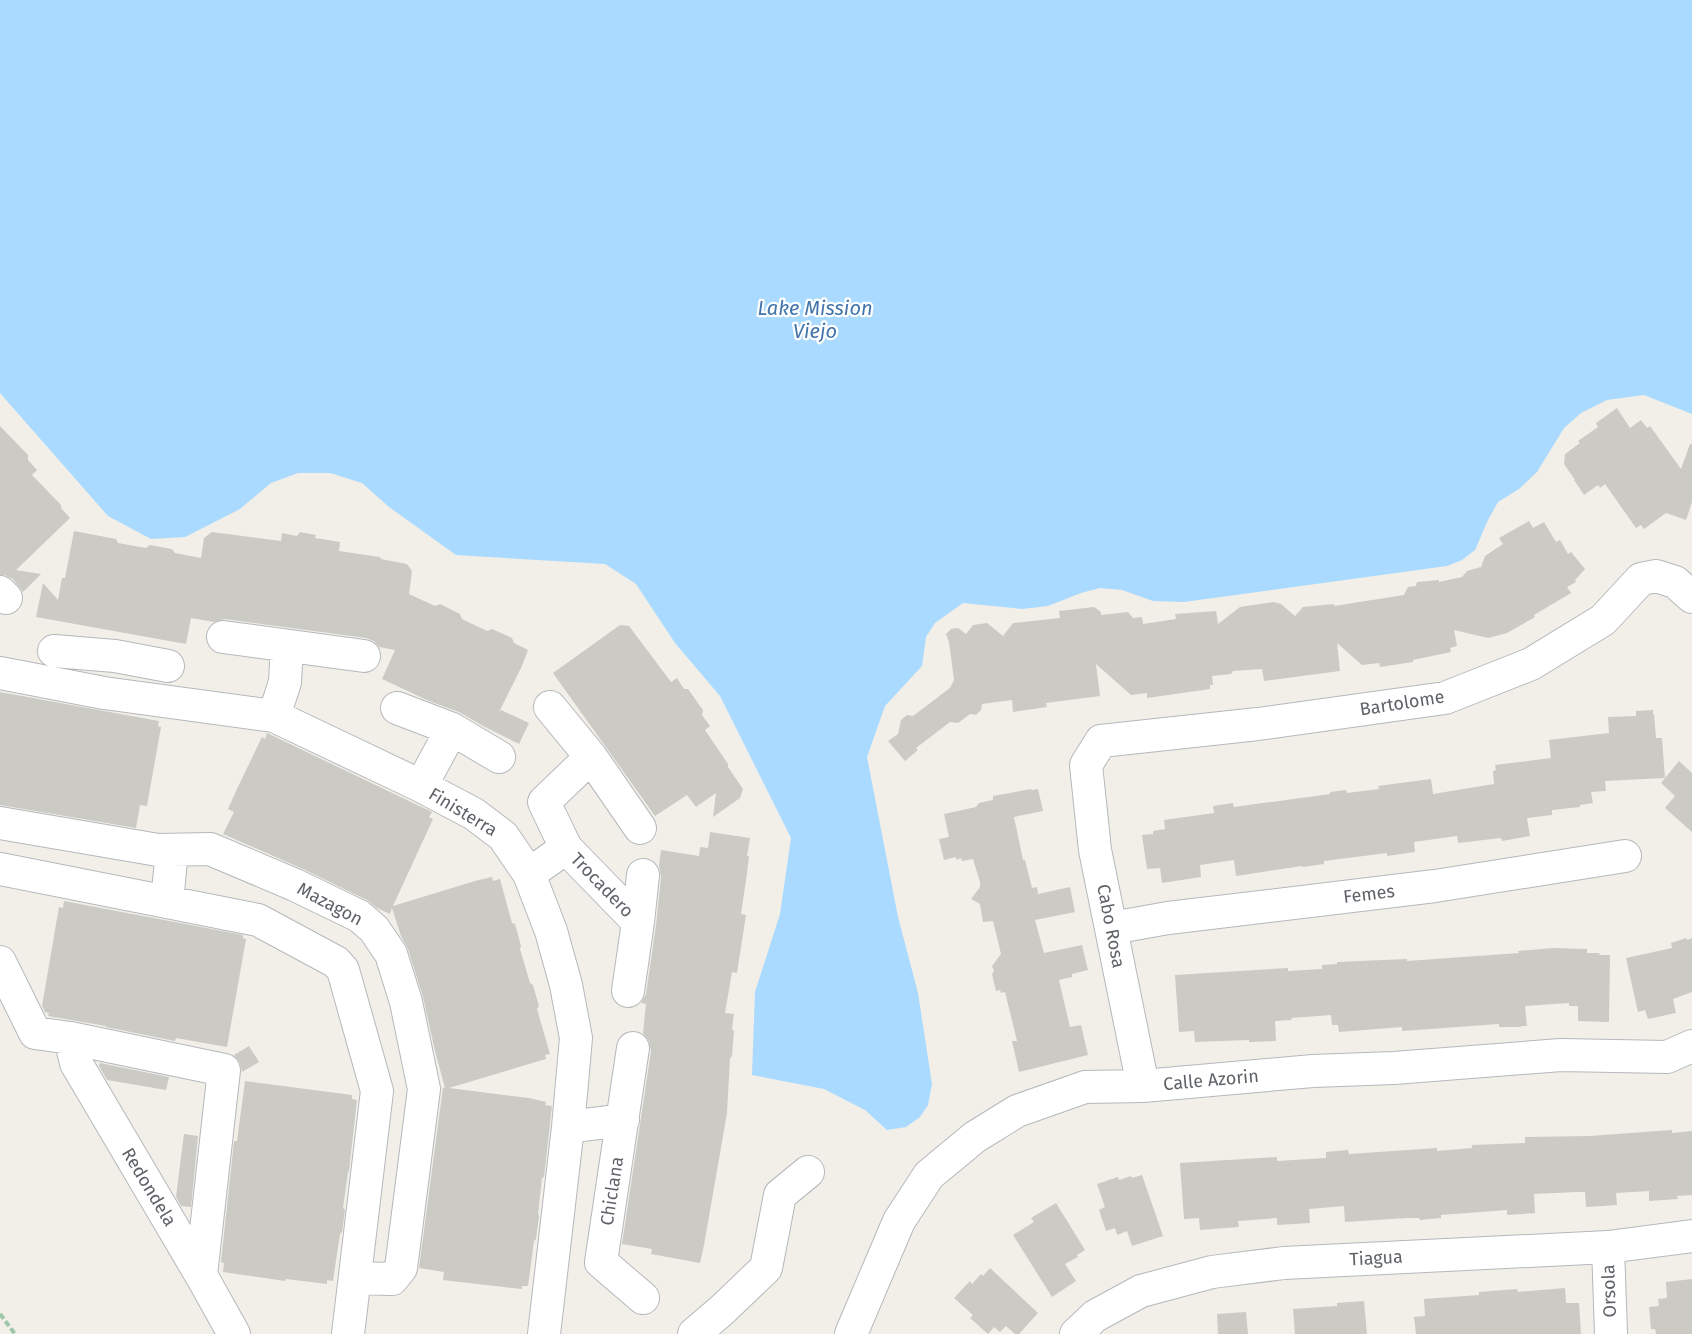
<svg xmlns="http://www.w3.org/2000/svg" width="1692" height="1334" font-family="'Fira Sans',sans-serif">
<rect width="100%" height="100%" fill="#f1efe8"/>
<path fill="#aadaff" d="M0,0H1692V414L1644,395L1607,400L1581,413L1564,428L1537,472L1519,489L1498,502L1488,520L1475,550L1462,560L1447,566L1184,602L1153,601L1122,590L1100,588L1081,593L1048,606L1022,609L963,603L935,623L926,637L922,666L885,706L867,757L898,917L918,993L932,1084L928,1105L920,1117L906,1127L887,1130L865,1110L824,1089L752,1075L755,992L780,914L791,838L720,696L675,643L636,584L605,564L456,555L389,507L362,483L330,473H298L271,483L240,509L185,537L151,539L108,516L0,393Z"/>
<path fill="#cccac5" d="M1617,408L1630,428L1641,420L1647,428L1650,426L1681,469L1690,444H1692V502L1686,520L1666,513L1644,529L1641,525L1636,528L1605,484L1600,488L1598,485L1584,495L1574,480H1575L1564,464L1565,454L1580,443L1578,441L1598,427L1596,423Z
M0,426L28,455V460L37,470L32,475L61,505V508L70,518L16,570L41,574L23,592L13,579L5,575H0Z
M1529,521L1533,528L1544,522L1556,542L1560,540L1568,554L1571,552L1585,569L1575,580L1576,582L1567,587L1571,593L1534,615L1535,617L1507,633L1488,638L1454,630L1457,646L1450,648L1451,652L1413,660V662L1380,667L1379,663L1362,665L1337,643L1340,671L1264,681L1262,669L1233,671L1231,674L1212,676L1213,685H1210V689L1147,698V693L1131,695L1096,664L1100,696L1046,703L1047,707L1013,712L1012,700L982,704L981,710L976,715L970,714L958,723L950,722L916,748L918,750L905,761L888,741L898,734L901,720L907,715L913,716L950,688L954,680L949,642L946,634L951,629L958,628L966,634L973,625L987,623L1003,636L1013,623L1060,618L1059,611L1094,607L1101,612V615L1128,612L1133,618L1142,617L1143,624L1176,619L1175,614L1216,611L1218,624L1240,607L1273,602L1281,604L1295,616L1303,607L1334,604V606L1404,595L1408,587L1416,586L1417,582L1439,580V582L1462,577L1467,571L1481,567L1485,556L1503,544L1499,538Z
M74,531L116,539L118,543L146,548L150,545L172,549L175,553L201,558L204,538L212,532L281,541L282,533L297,536L300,532L316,535L315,538L340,542L339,551L380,557L381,559L407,564L412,571L409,594L435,606L440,604L460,614L462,619L487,631L492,629L512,638L514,643L528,650L522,666L499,712L501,710L529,723L519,744L483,726L459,712L429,701L382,679L395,650L379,647L374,641L366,638L225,619L214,622L191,618L186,644L36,617L43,583L58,600L62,578H65Z
M620,625L629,626L671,682L677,678L684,689H688L703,710L702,715L710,726L705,730L728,764V767L743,789L740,798L713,817L716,793L696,807L687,795L655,816L553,673Z
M0,692L159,721L158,726L161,727L147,806L140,805L136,828L0,805Z
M1653,710V715L1654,714L1656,738H1662L1665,778L1605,781L1606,791L1591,792L1593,803L1580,805V807L1552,810V815L1527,818L1530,836L1502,841L1501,838L1458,843L1457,836L1414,842L1415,852L1387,856V853L1324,861V864L1303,867L1302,866L1236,876L1234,860L1200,865L1201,877L1162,883L1160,868L1147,869L1142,835L1153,834V831L1165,829L1164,820L1214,813L1213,806L1233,803L1234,807L1330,794V792L1346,790L1347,793L1379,789L1378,786L1431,779L1433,794L1494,784L1493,771L1496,770L1495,765L1551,758L1549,740L1609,733L1608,717L1636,716V711Z
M267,733L432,812L429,817L433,819L393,906L475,881L492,877L493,881L500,879L512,923L515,924L521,946L520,949L530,983L533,985L539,1006L537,1009L550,1054L545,1055L546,1059L449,1088L529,1098L546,1102L545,1105L552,1106L544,1177L542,1178L538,1214L539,1216L536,1239L534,1241L528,1286H522V1289L443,1280L444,1272L419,1268L443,1087L445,1088L435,1051L423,997L408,949L401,936L392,908L390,914L377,908L367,900L303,869L223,834L234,812L228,809L236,791L262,737L265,739Z
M1679,761L1692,773V832L1665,808L1675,796L1661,783Z
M1031,789L1032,790L1038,789L1043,811L1014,817L1023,860H1025L1032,888L1037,887L1038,894L1070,887L1075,912L1035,920L1044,953L1082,945L1088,970L1072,974V977L1059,980L1070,1027L1081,1025L1088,1055L1019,1072L1012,1041H1017L1005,992L1001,993L1000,990L996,991L992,974L994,971L992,966L1001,954L993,921L983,922L980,904L971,899L980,887V882L973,859L962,861L961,858L956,860V857L944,860L939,839L949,837L944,814L976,807L979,803L993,800V796Z
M710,832L750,838L747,856H749L747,873L741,914L746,915L737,973L732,972L725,1013L734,1014L732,1029L734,1031L732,1056L730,1058L727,1113L704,1245L700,1263L651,1254L652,1249L622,1244L651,1051L649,1041L643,1033L646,1004L641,1003L646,994L656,925L661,877L659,866L661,850L699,856L700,847L708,848Z
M64,901L243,935V938L246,939L227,1047L176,1038L175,1041L106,1027V1026L48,1016L49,1013L45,1012L42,1006L59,907L63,908Z
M1686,938L1687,940L1692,938V992L1673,999L1676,1013L1648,1019L1645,1010L1638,1012L1626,958L1672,948L1671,943Z
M1554,948L1587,949V953H1600L1599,955H1610L1609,1022L1578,1021V1006H1569V1003L1525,1006L1527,1026H1521V1027H1499V1024L1402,1031V1027L1339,1032L1338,1025H1332L1331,1015L1291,1018L1292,1020L1275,1021L1276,1041L1249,1042V1040L1195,1042L1194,1031L1179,1032L1175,975L1288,968V971L1322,969V965L1337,964V962L1407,959V961L1519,953L1518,951Z
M249,1046L259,1062L242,1072L240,1063L234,1055Z
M100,1063L169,1077L166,1090L107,1080L99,1066Z
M245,1081L352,1095V1099L357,1100L349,1171L348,1172L343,1208L345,1210L342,1232L340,1234L333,1281L327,1280V1284L286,1279L285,1281L223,1272L224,1263L221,1262L234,1141H237Z
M1672,1130V1133L1692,1131V1195L1677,1196L1678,1199L1649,1201V1191L1616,1193L1617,1205L1586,1207L1585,1192H1576L1534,1194L1535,1213L1507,1215V1210L1441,1215V1218L1420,1220L1419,1218H1407L1345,1222L1344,1206L1309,1209L1310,1223L1277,1225V1218L1238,1221L1239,1227L1200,1230L1199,1218L1184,1219L1180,1163L1277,1157V1161L1326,1158V1152L1348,1150L1349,1154L1437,1148V1151L1472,1148V1145L1525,1143V1137L1590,1136Z
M184,1134L198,1136L191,1207L181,1206L176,1197Z
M1142,1175L1163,1236L1132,1246L1127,1231L1117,1235L1115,1228L1106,1231L1099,1210L1105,1207L1097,1184L1118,1177L1119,1180L1131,1176L1132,1178Z
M1056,1203L1085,1250L1077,1255L1078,1257L1065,1264L1076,1281L1052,1297L1013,1235L1034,1222L1031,1218Z
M990,1268L1038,1313L1019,1334H1015L1006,1326L1000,1332L994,1327L988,1334L970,1318L973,1315L954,1298L970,1281L972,1284L981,1274L983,1276Z
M1692,1279V1334H1656L1655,1329H1651L1649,1307L1659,1306L1658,1299L1667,1298L1666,1282Z
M1565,1288L1566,1303H1579L1581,1334H1416L1414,1317L1425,1316L1424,1299L1479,1295V1292L1517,1289L1518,1292Z
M1364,1301L1367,1334H1295L1293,1309L1337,1306V1303Z
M1246,1312L1248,1334H1218L1217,1314Z"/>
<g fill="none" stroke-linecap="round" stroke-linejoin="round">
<g stroke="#b5b8bc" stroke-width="34">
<path id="minor" d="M0,592L6,598
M223,637L364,656
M54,651L115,656L168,666
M0,673L104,693L274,716L421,786L474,814L503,836L529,874L551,931L566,985L576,1038L568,1127L544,1334
M550,707L591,757L640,828
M397,708L452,729L499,757
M274,716L285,682L287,646
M421,786L452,729
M0,823L158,850L210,849L295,885L359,916L374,929L391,954L406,1002L424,1089L401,1268L392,1279L355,1278
M566,848L638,922
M0,869L258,920L336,962L343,970L377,1091L348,1334
M529,874L566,848L544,802L591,757
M167,902L172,850
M1112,928L1168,918L1435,886L1625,856
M0,962L35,1033L70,1038L224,1070L201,1275
M628,991L638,922L643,875
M70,1038L76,1063L201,1275L234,1334
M633,1048L601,1262L643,1298
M1143,1086L1095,850L1086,765L1101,741L1258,724L1445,698L1531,664L1603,620L1641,579L1656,576L1675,582L1692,597
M568,1127L623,1120
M1608,1247L1611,1334
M694,1334L721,1311L766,1268L780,1195L808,1172
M851,1334L899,1221L929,1175L975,1137L1017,1111L1085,1087L1143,1086L1313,1071L1394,1068L1561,1055L1667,1057L1692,1046
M1076,1334L1095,1316L1141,1291L1212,1272L1284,1263L1608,1247L1692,1236"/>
</g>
<path stroke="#9cc7a9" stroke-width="4" stroke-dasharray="6 3" stroke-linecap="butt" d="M0,1314L15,1334"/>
<use href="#minor" stroke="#fff" stroke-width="32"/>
</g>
<g text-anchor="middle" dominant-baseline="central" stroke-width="4.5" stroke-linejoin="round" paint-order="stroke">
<g font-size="18" fill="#5f6368" stroke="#fff">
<text transform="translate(1402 703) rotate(-9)">Bartolome</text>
<text transform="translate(463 812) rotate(31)">Finisterra</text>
<text transform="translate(602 885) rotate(46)">Trocadero</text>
<text transform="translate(1369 894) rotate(-7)">Femes</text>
<text transform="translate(330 904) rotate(28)">Mazagon</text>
<text transform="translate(1111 926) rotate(79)">Cabo Rosa</text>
<text transform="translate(1211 1080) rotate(-5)">Calle Azorin</text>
<text transform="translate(149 1187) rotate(59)">Redondela</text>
<text transform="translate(612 1191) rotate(-81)">Chiclana</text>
<text transform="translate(1376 1258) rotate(-3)">Tiagua</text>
<text transform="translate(1609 1291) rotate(-92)">Orsola</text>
</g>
<g font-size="20" font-style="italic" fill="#4174aa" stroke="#fff">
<text x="815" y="308">Lake Mission<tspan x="815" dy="23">Viejo</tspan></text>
</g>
</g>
</svg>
